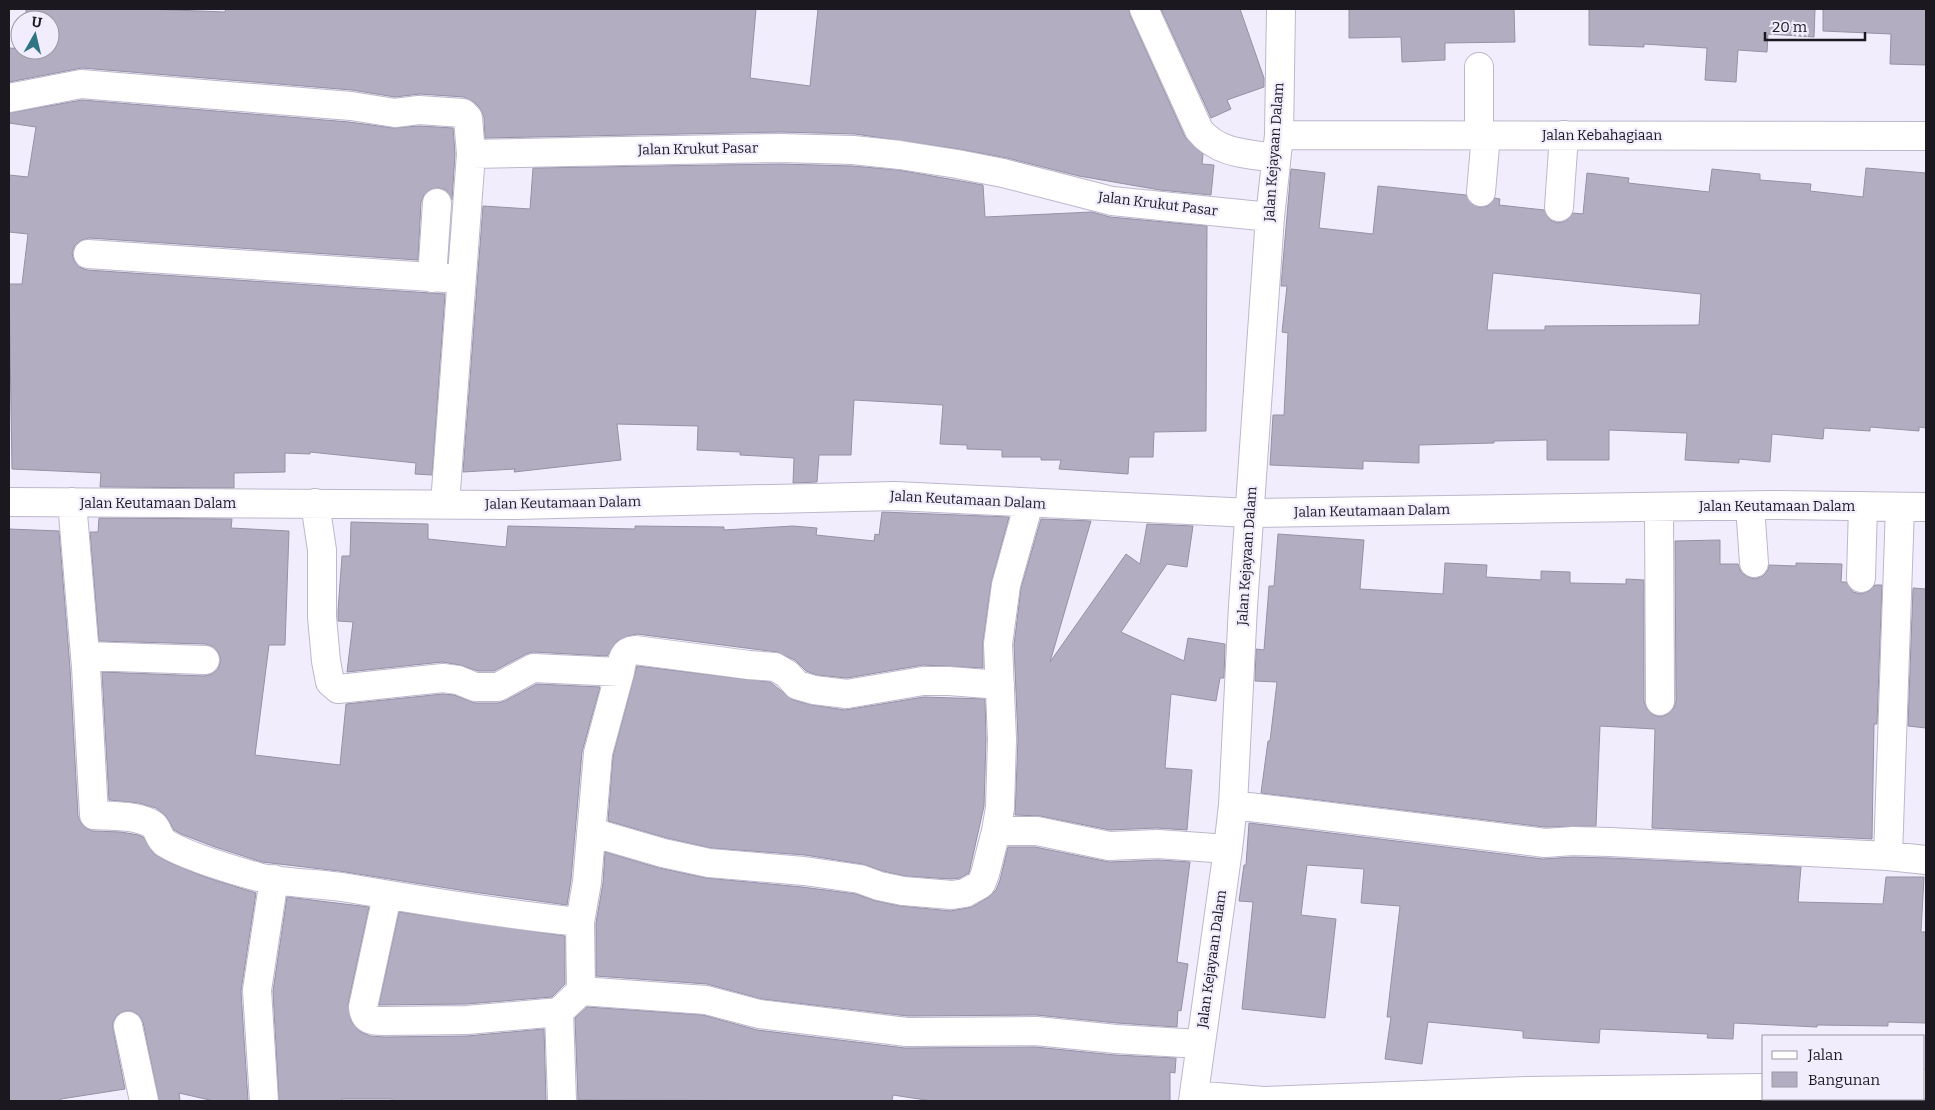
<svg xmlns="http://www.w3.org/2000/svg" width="1935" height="1110" font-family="Bitter,serif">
<rect width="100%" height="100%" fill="#f1edfd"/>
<path fill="#b2adc1" stroke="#9691a4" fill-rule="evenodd" d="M26,9H147L225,12L226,9H756L750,78L810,86L818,9H1129L1130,15L1185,137L1203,154L1202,164L1214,165L1211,195L1160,190L1079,176L1007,158L959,149L855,134L780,132L485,138L484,117L479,107L474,102L464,97L420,94L395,97L352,90L82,68L9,82V48L50,50V20H26Z
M1161,9H1240L1264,78V87L1227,100L1231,109L1211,118Z
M1349,9H1514L1515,42L1445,43V60L1402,62L1401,37L1349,38Z
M1589,9H1815L1814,37L1768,34L1767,52L1738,50L1736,82L1705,80L1707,48L1644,44V47L1589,45Z
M1823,9H1926V65L1890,64L1891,34L1823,31Z
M82,100L349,122L393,128L419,126L453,128L455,154L452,200L446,190L439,188L431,189L424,195L421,202L418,260L89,238L82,240L75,245L72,253L74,261L79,267L87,270L445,294L432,475L415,474L416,463L310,452V454L285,453V472L234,473V488L100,487L101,473L12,469L9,284H22L28,234L9,232V175L28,177L36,127L9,123V113Z
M780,164L852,166L898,170L983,185L985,217L1092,212L1110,217L1207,226L1206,431L1154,432L1153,457H1129L1128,474L1059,469L1061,460H1041V457H1002V450L967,449V445L940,444L943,405L854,400L851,455H819L817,482L793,483L794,458L740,455V452L697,450L698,426L617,424L621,460L514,472L515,469L463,472L483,206L530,209L533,168Z
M1866,168L1926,173V428L1919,427V431L1870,427V431L1824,428L1823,439L1772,434L1770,462L1739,459V463L1685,460L1687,433L1609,430V460H1547V440L1494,441V443L1419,445V463L1363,461V469L1270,465L1273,415H1284L1288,333L1282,332L1287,286H1281L1291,169L1325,173L1319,228L1373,234L1378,186L1466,195L1472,204L1479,207L1488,206L1495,198L1500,199L1499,205L1544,210L1550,220L1558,223L1566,221L1573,213L1583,214L1587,173L1629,178L1628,183L1709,192L1712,169L1760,174V180L1811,184L1810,191L1863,197ZM1493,273L1701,294L1699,325L1545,326V330H1487Z
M882,512L1009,517L991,583L983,642V668L923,665L847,678L817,675L806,671L795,660L777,652L637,634L628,636L617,641L607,656L533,652L526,654L494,671H478L460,665L442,662L347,672L353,622L338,621V611L342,556H350L351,522L428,524V539L506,547L508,526L635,529V526L724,527V530L793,526L817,528L816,535L874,541L875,534L879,535Z
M99,518L232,519L231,528L289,531L285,645H269L255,755L340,765L346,704L443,694L454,695L475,703H498L505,701L537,684L600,687L582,752L571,880L567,905L466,891L339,871L262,862L215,847L181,834L174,830L166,816L156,808L139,803L109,800L102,672L204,676L212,674L218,669L221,660L218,652L214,647L206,644L99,641L90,532H98Z
M1041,519L1091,521L1050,662L1126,554L1140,564L1147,524L1193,526L1187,567L1167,564L1121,632L1184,661L1188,638L1225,644L1224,678H1220L1216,701L1171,694L1165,768L1192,770L1187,830L1157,828L1110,830L1040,816L1015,815L1018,739L1014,645L1021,588Z
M9,529L59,531L70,668L78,816L81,823L86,828L93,831L121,832L138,835L143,837L154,854L168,862L205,877L256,893L241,991L248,1101H214L179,1093L180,1101H159L143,1022L139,1015L132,1011H125L117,1015L113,1022V1029L125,1089L61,1099V1101H9Z
M1278,534L1364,540L1360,589L1443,594L1445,563L1487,565L1486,577L1541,580V571L1570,572V583L1626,584V579L1644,580V701L1647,709L1653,715L1660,717L1668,714L1674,708L1676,701L1675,541L1720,540V564H1738L1741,572L1748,577L1755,579L1763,576L1768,570L1769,565L1796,566V563L1842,564L1841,582H1846L1853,592L1861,594L1869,591L1875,585H1882L1877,724H1874L1872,839L1652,828L1655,729L1600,726L1596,826L1545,827L1261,793L1268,741H1270L1277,682L1255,681L1256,649L1264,650L1269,586H1274Z
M1913,588L1926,589V728L1908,726Z
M637,666L770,682L793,700L812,705L845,710L924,697L985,699L986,739L984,806L969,873L960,878L951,879L905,876L883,871L862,864L805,855L711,848L667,838L608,821L613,756Z
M1249,823L1543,859L1573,857L1609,858L1801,867L1798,902L1883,904L1886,877H1924L1921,932H1926V1023L1888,1022V1026L1817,1025V1027L1734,1023L1733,1039L1707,1038L1708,1034L1600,1029L1599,1043L1523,1038V1031L1428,1022L1422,1064L1385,1059L1391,1017H1387L1400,906L1361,903L1364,869L1307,865L1301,915L1336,919L1325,1018L1242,1009L1253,902L1239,901L1244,865H1246Z
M1008,847H1035L1109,862L1158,860L1190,862L1177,962L1188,964L1181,1011L1178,1010L1177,1027L1117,1023L1036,1015L908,1016L762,999L707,984L596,976V923L603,883L605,852L659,868L706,878L802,887L856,894L876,901L900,906L951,911L972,907L989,897L996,890L1000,880Z
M287,897L369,907L348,1004L351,1021L359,1031L370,1036L384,1037L467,1036L544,1029L546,1101H392V1099H342V1101H279L273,991Z
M399,912L565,936V984L552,997L466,1004L379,1005Z
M587,1007L703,1015L757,1030L905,1048L1035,1047L1115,1055L1176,1058L1175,1073L1170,1072V1101H932L893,1095L892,1101L578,1100L575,1018Z"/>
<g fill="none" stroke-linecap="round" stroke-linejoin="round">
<g stroke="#bdb7cb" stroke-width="30">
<path id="minor" d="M1144,9L1199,130C1218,154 1248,154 1276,158
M9,98L81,84L351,106L395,113L419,110L463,113L468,118L471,154
M1279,135L1926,136
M1479,135V67
M1481,192L1486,135
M1559,207L1564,135
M88,254L461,279
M432,278L437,203
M9,502L515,505L895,496L1251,513L1771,505L1926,507
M72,502L86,667L94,815C111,816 133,815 150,823C159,827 157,837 165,843C186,856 233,870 258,877C287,884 318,883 348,888C425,901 502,914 580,922
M315,503L322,550V617L326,661L330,682L338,689L443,678L458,680L475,687H498L533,668L620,672C622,662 622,651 635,650L749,665L775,667L787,674L797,685L814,690L847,694L923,681H949L1000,685
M445,504L471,154L780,148L853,150L900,155L957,164L1003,173L1112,201L1270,217
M1750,506L1754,563
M1659,507L1660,701
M1861,578L1863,506
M85,656L205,660
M1233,805L1545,843L1573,841L1610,842L1888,856L1926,860
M996,831L1000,808L1002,739L998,644L1006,585L1029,503
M591,832L663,853L709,863L804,871L860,879L879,886L903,891L952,895L965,893L981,884L985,874L996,831H1037L1109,846L1158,844L1228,849
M1888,856L1900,507
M387,896L363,1007C364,1021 373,1021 384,1021L467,1020L559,1012
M581,991L706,1000L759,1014L907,1032L1036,1031L1116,1039L1200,1044
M128,1026L144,1101
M1924,1084H1926
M1194,1095L1263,1101L1527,1091L1764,1088
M264,1101L257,990L274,879
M562,1101L559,1012L581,991L580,922L587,882L598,753L620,672
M1193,1101L1228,849L1233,805L1243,606L1270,217L1279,135L1281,9"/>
</g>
<use href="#minor" stroke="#fff" stroke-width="28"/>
</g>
<g text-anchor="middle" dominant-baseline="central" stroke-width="4.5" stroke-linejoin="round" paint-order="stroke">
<g font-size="14" fill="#1b1820" stroke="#f1edfd">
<text x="1602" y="135">Jalan Kebahagiaan</text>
<text transform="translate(698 149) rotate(-1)">Jalan Krukut Pasar</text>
<text transform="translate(1274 152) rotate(-86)">Jalan Kejayaan Dalam</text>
<text transform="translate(1158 204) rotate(7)">Jalan Krukut Pasar</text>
<text transform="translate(968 500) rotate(3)">Jalan Keutamaan Dalam</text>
<text x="158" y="503">Jalan Keutamaan Dalam</text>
<text transform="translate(563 503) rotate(-1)">Jalan Keutamaan Dalam</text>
<text x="1777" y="506">Jalan Keutamaan Dalam</text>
<text transform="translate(1372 511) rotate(-1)">Jalan Keutamaan Dalam</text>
<text transform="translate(1247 556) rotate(-86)">Jalan Kejayaan Dalam</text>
<text transform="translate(1212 959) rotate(-82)">Jalan Kejayaan Dalam</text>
</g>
</g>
<rect width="1935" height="1110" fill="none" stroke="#1b1820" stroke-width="20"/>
<rect x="1762" y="1035" width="162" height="65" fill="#f1edfd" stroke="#9b98a5"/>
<rect x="1772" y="1051" width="25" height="8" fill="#ffffff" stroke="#9b98a5"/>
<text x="1808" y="1060" font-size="15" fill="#1b1820">Jalan</text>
<rect x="1772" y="1072" width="25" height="15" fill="#b2adc1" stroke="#9b98a5"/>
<text x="1808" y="1085" font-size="15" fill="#1b1820">Bangunan</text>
<g transform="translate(35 35) rotate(8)"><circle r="24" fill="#f1edfd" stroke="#9b98a5"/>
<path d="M0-4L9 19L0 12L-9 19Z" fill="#307583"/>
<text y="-8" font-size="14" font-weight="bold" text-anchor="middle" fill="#1b1820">U</text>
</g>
<path d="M1765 32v8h100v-8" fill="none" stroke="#1b1820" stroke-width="2.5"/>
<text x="1772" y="32" font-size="15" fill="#1b1820" stroke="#f1edfd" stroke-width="4" paint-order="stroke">20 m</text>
</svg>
